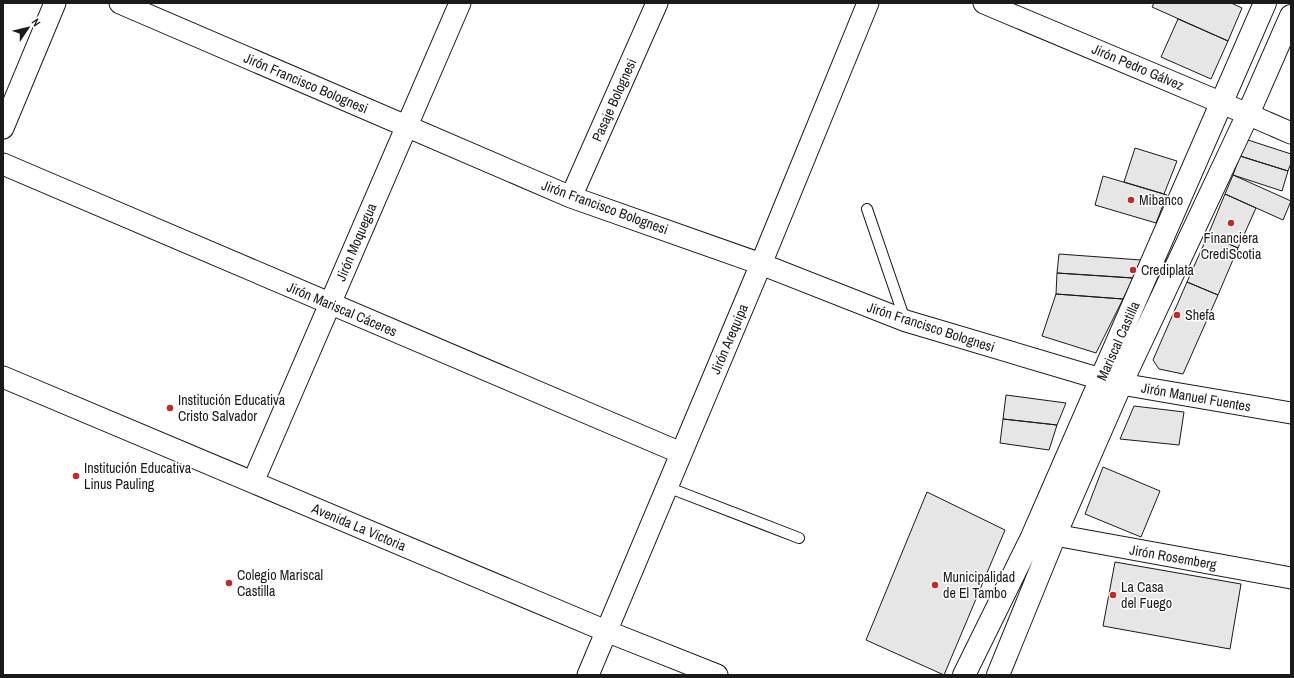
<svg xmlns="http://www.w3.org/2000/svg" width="1294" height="678" font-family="'Archivo Narrow',sans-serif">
<rect width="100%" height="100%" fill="#fff"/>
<path fill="#e6e6e6" stroke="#1a1a1a" d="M1154,3H1231L1242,8L1228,41L1152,7Z
M1178,19L1228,41L1211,79L1161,57Z
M1245,139L1291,154V163L1288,171L1240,156Z
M1135,148L1177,161L1164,194L1124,182Z
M1240,156L1288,171L1282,191L1233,175Z
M1233,175L1291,201L1283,220L1225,194Z
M1103,176L1167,195L1156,223L1095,205Z
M1225,194L1256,208L1238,248L1208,235Z
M1208,235L1238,248L1218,295L1187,282Z
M1059,254L1141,260L1133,278L1057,273Z
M1057,273L1133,278L1123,299L1056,294Z
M1187,282L1218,295L1183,374L1159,369L1153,360Z
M1056,294L1123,299L1096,353L1042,336Z
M1006,395L1066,403L1057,425L1003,419Z
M1134,406L1184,412L1179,445L1120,439Z
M1003,419L1057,425L1049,450L1000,443Z
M1103,467L1160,491L1141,537L1085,514Z
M927,492L1005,530L944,675L866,640Z
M1115,562L1241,584L1230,649L1103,626Z"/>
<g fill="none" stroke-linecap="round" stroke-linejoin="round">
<g stroke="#1a1a1a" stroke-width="12">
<path id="lane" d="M867,209L905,320
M667,487L799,538"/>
</g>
<g stroke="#1a1a1a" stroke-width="23">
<path id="street" d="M120,3L571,197L761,264L906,321L1101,379L1121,384L1291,413
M984,3L1222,103L1291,133
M3,128L55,3
M3,164L681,453
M571,197L657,3
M3,377L606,631L717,675
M253,482L460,3
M1055,535L1291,578
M588,675L761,264L868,3"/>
</g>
<g stroke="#1a1a1a" stroke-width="24">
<path id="highway" d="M964,675L1032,537L1265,3
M998,675L1055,535L1121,384L1248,114L1291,16"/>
</g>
<use href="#lane" stroke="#fff" stroke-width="10"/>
<use href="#street" stroke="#fff" stroke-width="21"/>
<use href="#highway" stroke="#fff" stroke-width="22"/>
</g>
<g fill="#c62828" stroke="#fff" stroke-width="1.5">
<circle cx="1131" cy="200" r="4"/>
<circle cx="1231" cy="223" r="4"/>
<circle cx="1133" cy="270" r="4"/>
<circle cx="1177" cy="315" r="4"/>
<circle cx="170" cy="408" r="4"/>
<circle cx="76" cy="476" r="4"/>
<circle cx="229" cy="583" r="4"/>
<circle cx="935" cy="585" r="4"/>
<circle cx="1113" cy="595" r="4"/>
</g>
<g text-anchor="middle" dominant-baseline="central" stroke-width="3" stroke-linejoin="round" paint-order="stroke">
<g font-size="14" fill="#1a1a1a" stroke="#fff">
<text transform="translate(1138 67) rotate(23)">Jirón Pedro Gálvez</text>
<text transform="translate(306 83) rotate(23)">Jirón Francisco Bolognesi</text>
<text transform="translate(614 100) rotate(-66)">Pasaje Bolognesi</text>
<text transform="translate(605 207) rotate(20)">Jirón Francisco Bolognesi</text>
<text transform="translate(356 242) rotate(-67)">Jirón Moquegua</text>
<text transform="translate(342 309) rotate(23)">Jirón Mariscal Cáceres</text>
<text transform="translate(931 327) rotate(18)">Jirón Francisco Bolognesi</text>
<text transform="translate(729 339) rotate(-67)">Jirón Arequipa</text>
<text transform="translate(1118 341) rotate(-66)">Mariscal Castilla</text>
<text transform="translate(1196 397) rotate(10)">Jirón Manuel Fuentes</text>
<text transform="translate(359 527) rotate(23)">Avenida La Victoria</text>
<text transform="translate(1173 557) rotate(10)">Jirón Rosemberg</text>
</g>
<g font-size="14" fill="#1a1a1a" stroke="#fff" text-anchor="start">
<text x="1139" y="200">Mibanco</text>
<text x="1231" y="238" text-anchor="middle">Financiera<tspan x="1231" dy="16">CrediScotia</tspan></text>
<text x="1141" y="270">Crediplata</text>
<text x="1185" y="315">Shefa</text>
<text x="178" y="400">Institución Educativa<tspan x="178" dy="16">Cristo Salvador</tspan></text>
<text x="84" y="468">Institución Educativa<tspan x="84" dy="16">Linus Pauling</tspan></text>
<text x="237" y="575">Colegio Mariscal<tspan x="237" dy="16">Castilla</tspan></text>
<text x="943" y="577">Municipalidad<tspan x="943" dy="16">de El Tambo</tspan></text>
<text x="1121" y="587">La Casa<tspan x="1121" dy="16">del Fuego</tspan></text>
</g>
</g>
<rect width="1294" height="678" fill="none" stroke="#1a1a1a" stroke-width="8"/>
<g transform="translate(28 28) rotate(55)" stroke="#ffffff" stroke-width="3" paint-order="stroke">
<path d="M0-3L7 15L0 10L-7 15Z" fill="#1a1a1a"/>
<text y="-6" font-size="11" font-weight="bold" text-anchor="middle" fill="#1a1a1a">N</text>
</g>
</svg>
